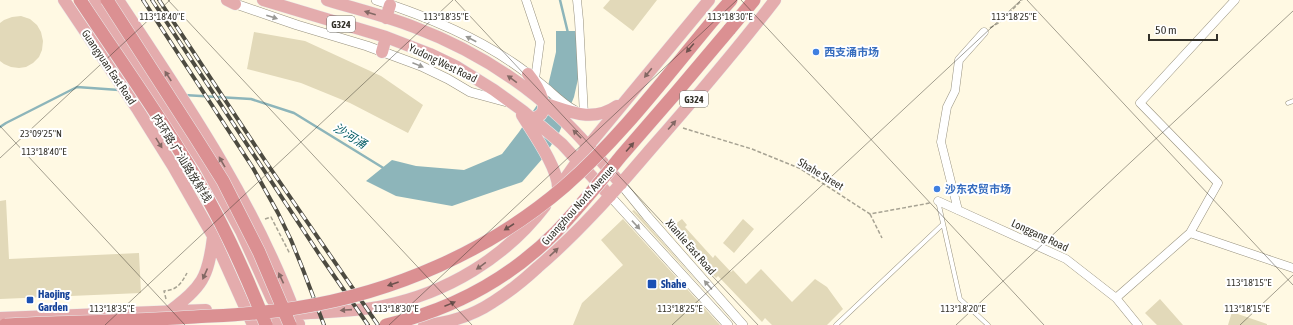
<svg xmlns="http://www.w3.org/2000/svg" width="1293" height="325" font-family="'Asap Condensed','Noto Sans SC',sans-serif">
<rect width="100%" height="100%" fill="#fff9e3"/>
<path fill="#8db5ba" d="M556,31H576L579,61L578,79L574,97L559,133L543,158L522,182L452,206L396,196L366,181L392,160L416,166L464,170L502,154L519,132L547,90L556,52Z"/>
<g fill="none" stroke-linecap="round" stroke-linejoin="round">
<path stroke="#8db5ba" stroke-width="2.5" d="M560,0L568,33
M184,95L251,99L294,113L385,169
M0,127L6,123L77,87L119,90"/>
</g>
<path fill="#e2d9b9" d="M610,0H657L633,31L603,8Z
M21,16L30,19L37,25L41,32L43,41L42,50L39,57L33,63L26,67L19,68L11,67L4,64L0,61V23L4,20L12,17Z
M254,32L305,41L381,76L423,105L408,133L350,103L301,83L247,69Z
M6,200L9,259L139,253L141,293L0,299V201Z
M634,210L639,215L706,292L632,211Z
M623,219L720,325H573L582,303L623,265L601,240Z
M682,219L687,225L685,227L713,258L715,255L731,272L733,270L746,284L761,269L792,302L815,279L827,287L843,309L827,325H772L765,318L762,322L718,276L716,278L670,228Z
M743,219L754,229L734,253L723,243Z
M1160,299L1183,325H1157L1145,313Z
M1232,312L1267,324V325H1228Z"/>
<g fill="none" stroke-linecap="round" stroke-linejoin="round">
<g stroke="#97917e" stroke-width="5">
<path id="service" d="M1288,103L1293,101
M938,201L960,299L988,325
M836,325L942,225"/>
</g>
<g stroke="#97917e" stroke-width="9">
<path id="minor" d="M526,0L540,42L535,79
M577,0L579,20L584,115
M938,201L1066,259L1116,298L1138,325
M958,210L941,142L947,107L955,91L959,60L984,32
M1190,233L1218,183L1140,103L1235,0
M1116,298L1190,233L1293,268"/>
</g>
<g stroke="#97917e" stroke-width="10">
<path id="tertiary" d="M376,0C423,15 472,35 513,63C525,71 536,80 547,89C555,96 564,105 574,110
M230,2L297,25L367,46L421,66L448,79L470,92L507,102
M621,184L647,216L743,325
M610,196L728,325"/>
</g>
<g stroke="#ebeaea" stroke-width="13">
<path id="primary" d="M64,0L138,110L173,166L213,236L253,325
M95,0L205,166L241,231L272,299L281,313L299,324
M118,0C185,101 254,202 296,316
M227,0L235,4
M263,0L386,37L430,54L457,67L494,90L523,111L562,144L610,196
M327,0C356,9 386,16 414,27C467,47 518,78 560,117C582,137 601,161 621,184
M386,18L390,5
M382,52L386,37
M528,74C536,84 557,116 531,118
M549,105C573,113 594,122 617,106
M522,115C533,133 559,169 558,189
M560,186L588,146L709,0
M170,311C202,286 208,279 213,237
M256,311L273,320L278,325
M287,313L295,314C324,312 355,312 383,306C447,293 505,258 545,206
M0,318L206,310
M424,325C449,323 472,316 493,302C509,292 524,280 538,267C579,232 614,192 649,151C692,102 735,52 775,0"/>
</g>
<g stroke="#ebeaea" stroke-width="14">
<path id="trunk" d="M715,18L731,0
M729,30L754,0"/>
</g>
<path stroke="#a7a393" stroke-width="1.5" stroke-dasharray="4 2" stroke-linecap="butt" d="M990,28L1000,22L1022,0
M683,128L752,149L799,168L870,214L930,203
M870,214L882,238
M265,219L271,217L290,254
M166,299L164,291C177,290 181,284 187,273"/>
<use href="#service" stroke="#fff" stroke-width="4"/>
<use href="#minor" stroke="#fff" stroke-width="8"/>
<use href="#tertiary" stroke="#fff" stroke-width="9"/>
<use href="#primary" stroke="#e4acad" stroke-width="12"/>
<use href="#trunk" stroke="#db9092" stroke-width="13"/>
<g stroke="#4d4b41" stroke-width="4">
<path id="rail" d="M143,0L253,168L278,213L291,240L302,267L324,325
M152,0L321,257L368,325
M159,0L266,162L378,325"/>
</g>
<use href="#rail" stroke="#fff" stroke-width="2.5" stroke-dasharray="8" stroke-linecap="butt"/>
<g stroke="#ebeaea" stroke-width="14" stroke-linecap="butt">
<path id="trunk-bridge" d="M80,0C123,65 170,130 208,199C230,239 249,282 266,325
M107,0L194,135L223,181L259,252L290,325
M5,325C68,322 131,321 194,317C228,315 262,314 296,308C393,293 490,251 565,186C622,136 667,75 715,18
M386,325C451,310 509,279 556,232C579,208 600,182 621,156C658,114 694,72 729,30"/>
</g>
<use href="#trunk-bridge" stroke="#db9092" stroke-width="13"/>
</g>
<defs><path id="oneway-solid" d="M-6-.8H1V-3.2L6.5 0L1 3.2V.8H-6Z"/></defs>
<g fill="#836864">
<use href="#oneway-solid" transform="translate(370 13) rotate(-163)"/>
<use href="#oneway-solid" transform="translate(648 73) rotate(129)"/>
<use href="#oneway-solid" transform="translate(168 76) rotate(-123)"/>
<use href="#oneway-solid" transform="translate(512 79) rotate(-144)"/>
<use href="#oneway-solid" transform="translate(672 125) rotate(-49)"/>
<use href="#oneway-solid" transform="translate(577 134) rotate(-135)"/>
<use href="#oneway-solid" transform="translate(159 143) rotate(58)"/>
<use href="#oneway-solid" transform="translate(222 162) rotate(-120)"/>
<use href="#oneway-solid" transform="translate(554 252) rotate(-43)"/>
<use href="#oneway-solid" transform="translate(481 266) rotate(144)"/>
<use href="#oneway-solid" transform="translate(205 274) rotate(114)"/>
<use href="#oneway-solid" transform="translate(281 278) rotate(-115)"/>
<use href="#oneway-solid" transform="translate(346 310) rotate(176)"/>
</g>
<g fill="#999894">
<use href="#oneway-solid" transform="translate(272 17) rotate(18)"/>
<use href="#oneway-solid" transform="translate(471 39) rotate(-152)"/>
<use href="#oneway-solid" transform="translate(418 65) rotate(22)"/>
<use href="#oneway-solid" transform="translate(636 225) rotate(47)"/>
<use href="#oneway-solid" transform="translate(708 285) rotate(-131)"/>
</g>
<g fill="#6e524e">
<use href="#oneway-solid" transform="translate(690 48) rotate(130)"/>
<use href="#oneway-solid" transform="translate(630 147) rotate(-49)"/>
<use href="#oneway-solid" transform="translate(509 227) rotate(147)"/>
<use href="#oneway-solid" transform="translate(393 284) rotate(161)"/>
<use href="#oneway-solid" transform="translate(450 304) rotate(-22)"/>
</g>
<path fill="none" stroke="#333129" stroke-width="1" stroke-opacity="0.45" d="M168,0L472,325M455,0L758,325M741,0L1044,325M1027,0L1293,285M0,126L185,325M0,158L170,0M105,325L453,0M389,325L737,0M672,325L1021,0M956,325L1293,11M1240,325L1293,275"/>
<g fill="#3f7fe0" stroke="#fff" stroke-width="1.5">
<circle cx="816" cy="52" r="4"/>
<circle cx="937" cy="189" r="4"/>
</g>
<g fill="#1a4fb4" stroke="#fff" stroke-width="1.5">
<rect x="647" y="279" width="10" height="10" rx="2"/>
<rect x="26" y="296" width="8" height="8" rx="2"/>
</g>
<g text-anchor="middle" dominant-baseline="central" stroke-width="4" stroke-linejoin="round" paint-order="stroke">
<g fill="#fff" stroke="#706f69" stroke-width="1">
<rect x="327" y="16" width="28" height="16" rx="3"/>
<rect x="680" y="91" width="28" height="16" rx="3"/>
</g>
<g font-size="10" font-weight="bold" fill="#333129">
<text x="341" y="24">G324</text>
<text x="694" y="99">G324</text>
</g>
<g font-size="11" font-weight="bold" fill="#366cbe" stroke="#fff" text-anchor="start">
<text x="824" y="52">西支涌市场</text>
<text x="945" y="189">沙东农贸市场</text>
</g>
<g font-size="11" fill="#333129" stroke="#fff">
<text transform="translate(443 63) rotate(26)">Yudong West Road</text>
<text transform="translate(109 67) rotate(56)">Guangyuan East Road</text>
<text transform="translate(182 158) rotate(58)">内环路-广汕路放射线</text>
<text transform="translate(821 174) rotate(31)">Shahe Street</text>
<text transform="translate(578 205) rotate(-48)">Guangzhou North Avenue</text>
<text transform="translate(1040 235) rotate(25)">Longgang Road</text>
<text transform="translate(691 247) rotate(49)">Xianlie East Road</text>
</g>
<g font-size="11" font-weight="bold" fill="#164399" stroke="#fff" text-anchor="start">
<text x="661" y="284">Shahe</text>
<text x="38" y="294">Haojing<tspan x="38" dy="13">Garden</tspan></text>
</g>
<g font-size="12" font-style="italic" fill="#065e67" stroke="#fff">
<text transform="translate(350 136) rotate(32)">沙河涌</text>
</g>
</g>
<g font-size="10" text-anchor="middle" fill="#333129" stroke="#fff" stroke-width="4" stroke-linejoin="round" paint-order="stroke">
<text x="162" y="20">113°18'40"E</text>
<text x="446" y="20">113°18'35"E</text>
<text x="730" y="20">113°18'30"E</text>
<text x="1014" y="20">113°18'25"E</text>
<text x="41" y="137">23°09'25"N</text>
<text x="44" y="155">113°18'40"E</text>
<text x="1249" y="286">113°18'15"E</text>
<text x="112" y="312">113°18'35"E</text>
<text x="396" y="312">113°18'30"E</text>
<text x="680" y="312">113°18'25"E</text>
<text x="963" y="312">113°18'20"E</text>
<text x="1247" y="312">113°18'15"E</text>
</g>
<path d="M1149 34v6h68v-6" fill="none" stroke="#333129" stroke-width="2"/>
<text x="1155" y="34" font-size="12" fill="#333129" stroke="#ffffff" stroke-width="3" paint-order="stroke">50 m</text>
</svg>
